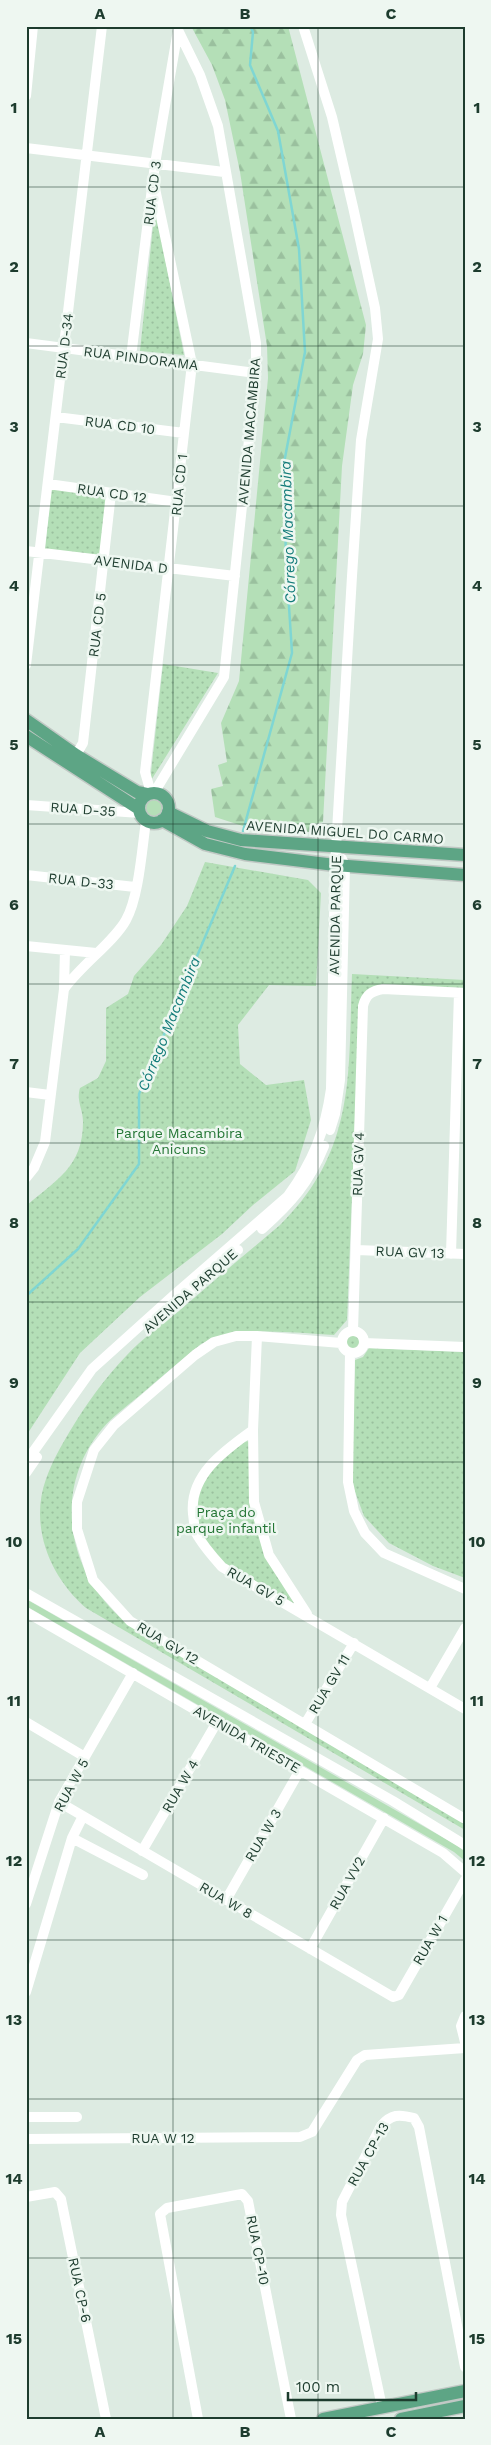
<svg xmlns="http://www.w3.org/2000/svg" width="491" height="2445" font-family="'Work Sans',sans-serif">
<defs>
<pattern id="forest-firs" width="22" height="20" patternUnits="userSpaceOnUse" patternTransform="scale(1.25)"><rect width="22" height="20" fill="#b4dfb7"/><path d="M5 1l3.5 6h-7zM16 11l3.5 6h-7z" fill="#9ac09e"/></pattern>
<pattern id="park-dots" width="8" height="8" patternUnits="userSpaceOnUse" patternTransform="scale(1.25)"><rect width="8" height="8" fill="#b4dfb7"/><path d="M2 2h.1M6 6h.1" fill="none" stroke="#9ac09e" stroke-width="1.8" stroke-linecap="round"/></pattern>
</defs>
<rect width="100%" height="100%" fill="#ddebe2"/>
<path fill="#b4dfb7" d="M144 808a10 10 0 1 1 20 0a10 10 0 1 1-20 0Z
M26,1599L458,1846L465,1852V1861L454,1852L26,1606Z"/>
<path fill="url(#forest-firs)" d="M191,26H288L366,325L363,354L353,385L342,466L323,822L313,824L309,832L249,828L215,817L211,789L223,786L218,765L227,762L221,723L239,681L268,378L267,346L240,172L225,100L212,65Z"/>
<path fill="url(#park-dots)" d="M155,207L184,355L140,351Z
M51,488L108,495L102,558L45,550Z
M163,664L218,673L150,782Z
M205,862L308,880L321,893L316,986L269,985L238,1025L240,1064L266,1085L304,1080L311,1120L295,1171L253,1205L222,1234L140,1297L80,1353L26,1436V1206C56,1180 83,1167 83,1122C83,1109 76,1101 80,1088L98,1078L106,1061V1008L128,994L134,976L161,945L187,906Z
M352,974L465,980V988L383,984L369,989L356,1096L347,1320L334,1335C291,1333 241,1325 201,1344C180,1361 160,1378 139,1396C127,1406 113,1416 102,1429C54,1486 65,1568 120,1617L465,1822V1830L86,1608C50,1577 29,1526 46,1479C52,1462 61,1446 70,1431C86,1404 105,1378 127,1355C142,1339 161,1325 179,1311C212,1282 246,1254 280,1225C357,1149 348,1073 352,974Z
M345 1342a8 8 0 1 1 16 0a8 8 0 1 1-16 0Z
M369,1348L465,1352V1578L433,1566L389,1543L364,1516L351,1481L355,1360L363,1357Z
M250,1441L252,1509L300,1608L224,1566L197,1530L198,1487L215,1465L241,1442Z"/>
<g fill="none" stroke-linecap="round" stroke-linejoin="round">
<path stroke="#7fd6d3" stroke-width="2.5" d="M243,831L292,653L286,560L284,463L305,352L299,249L278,131L250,65L253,32L250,26
M26,1296L78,1249L139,1164V1094L235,866"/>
<g stroke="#c0c8c4" stroke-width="15">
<path id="major" d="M26,720L76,755L137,792L147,794
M26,736L139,809
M139 808a15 15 0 1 1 30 0a15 15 0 1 1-30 0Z
M168,812L207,831L241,840L465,855
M162,820L205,844L245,854L335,865L465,875
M323,2419L465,2391
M401,2419L465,2406"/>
</g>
<path stroke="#fff" stroke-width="10" d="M26,96L33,26
M26,148L224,172
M26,343L256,373
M131,357L155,164L178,30
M56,417L184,433
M48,484L177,502
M26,551L235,576
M26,665L102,26
M76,755L83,743L111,493
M151,793L145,772L192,364L153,179
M154,793L224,677L256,373V343L218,126L200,75L176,26
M26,805L140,813
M26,875L135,887
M26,946L96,953
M64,988L65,950
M26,1092L50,1095
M330,1130L335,1114L340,1080L345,866L342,859
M26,1178L34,1168L45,1142L64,989C81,965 114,942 126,920C139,897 142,848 146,821
M262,1229C291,1203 309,1183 324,1146
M356,1250L465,1254
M451,1254L459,993
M163,1314L238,1250
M342 1342a11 11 0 1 1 22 0a11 11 0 1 1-22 0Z
M353,1331L363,1006C366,994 372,991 383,989L465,993
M257,1336L253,1430L254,1502L269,1555L307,1614
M341,1343L257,1336H236L214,1342L195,1355L114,1425L94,1450L77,1502V1529L93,1580L130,1621L465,1819
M364,1343L465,1347
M350,1353L348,1482L354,1511L365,1533L384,1553L465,1589
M253,1430C225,1450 189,1475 193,1514C194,1520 194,1528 196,1533C203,1546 213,1557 222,1567L465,1709
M26,1462L92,1369L173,1296L288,1196C313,1161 325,1132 331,1089L335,865L352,576L361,440L378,339L375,308L353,207L332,117L303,26
M26,1473L37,1457
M26,1593L393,1801L465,1845
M26,1612L443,1853L465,1872
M430,1688L465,1628
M26,1722L85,1757
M305,1724L354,1643
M59,1802L393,1997L399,1995L465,1880
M72,1838L143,1875
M142,1851L217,1722
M226,1900L300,1770
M26,1904L59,1802L133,1673
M310,1949L384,1818
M26,1992L72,1838L83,1816
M465,2016L461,2026L465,2042
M26,2117H77
M26,2139L300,2137L312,2132L357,2060L365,2055L465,2048
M26,2197L55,2192L61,2199L106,2419
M382,2407L341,2215L342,2202L381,2126C391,2114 399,2114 414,2118L419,2127L465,2367
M198,2419L160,2214L167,2208L242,2194L248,2201L291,2419"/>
<use href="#major" stroke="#5da585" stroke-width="12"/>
</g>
<path fill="none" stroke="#1d3c2e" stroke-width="1" stroke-opacity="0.55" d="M173,26V2419M318,26V2419M26,187H465M26,346H465M26,506H465M26,665H465M26,824H465M26,984H465M26,1143H465M26,1302H465M26,1462H465M26,1621H465M26,1780H465M26,1940H465M26,2099H465M26,2258H465"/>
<g text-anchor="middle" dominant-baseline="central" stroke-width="5" stroke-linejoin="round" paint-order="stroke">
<g font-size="14" fill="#1d3c2e" stroke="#eef7f1">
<text transform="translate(152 193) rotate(-83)">RUA CD 3</text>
<text transform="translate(64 346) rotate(-83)">RUA D-34</text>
<text transform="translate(141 358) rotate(7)">RUA PINDORAMA</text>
<text transform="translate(120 425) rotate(7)">RUA CD 10</text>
<text transform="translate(249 431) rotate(-85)">AVENIDA MACAMBIRA</text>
<text transform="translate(179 485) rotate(-84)">RUA CD 1</text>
<text transform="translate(112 493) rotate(8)">RUA CD 12</text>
<text transform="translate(131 564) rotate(7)">AVENIDA D</text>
<text transform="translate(97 625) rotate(-83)">RUA CD 5</text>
<text transform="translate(83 809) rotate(4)">RUA D-35</text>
<text transform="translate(345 832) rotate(4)">AVENIDA MIGUEL DO CARMO</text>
<text transform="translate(81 881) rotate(6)">RUA D-33</text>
<text transform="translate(335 915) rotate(-89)">AVENIDA PARQUE</text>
<text transform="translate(358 1164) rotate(-88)">RUA GV 4</text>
<text transform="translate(410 1252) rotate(2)">RUA GV 13</text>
<text transform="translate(190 1291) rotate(-41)">AVENIDA PARQUE</text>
<text transform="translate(256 1586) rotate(30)">RUA GV 5</text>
<text transform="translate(168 1643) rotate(31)">RUA GV 12</text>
<text transform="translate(329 1684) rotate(-59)">RUA GV 11</text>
<text transform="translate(247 1739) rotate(30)">AVENIDA TRIESTE</text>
<text transform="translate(71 1785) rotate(-62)">RUA W 5</text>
<text transform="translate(180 1786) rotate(-60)">RUA W 4</text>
<text transform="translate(263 1835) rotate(-60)">RUA W 3</text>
<text transform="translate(347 1883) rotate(-61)">RUA VV2</text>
<text transform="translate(226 1900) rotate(30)">RUA W 8</text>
<text transform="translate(430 1940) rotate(-60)">RUA W 1</text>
<text x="163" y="2138">RUA W 12</text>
<text transform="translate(368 2154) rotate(-61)">RUA CP-13</text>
<text transform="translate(258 2250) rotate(79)">RUA CP-10</text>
<text transform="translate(80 2290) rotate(78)">RUA CP-6</text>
</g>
<g font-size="14" fill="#247635" stroke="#eef7f1">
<text x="179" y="1133">Parque Macambira<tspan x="179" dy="16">Anicuns</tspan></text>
<text x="226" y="1512">Praça do<tspan x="226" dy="16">parque infantil</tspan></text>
</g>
<g font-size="15" font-style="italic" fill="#137c7a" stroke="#eef7f1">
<text transform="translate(288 532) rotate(-92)">Córrego Macambira</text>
<text transform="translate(169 1024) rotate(-68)">Córrego Macambira</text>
</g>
</g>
<rect width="491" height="2445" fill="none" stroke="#eef7f1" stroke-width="55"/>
<path d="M288 2392v8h128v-8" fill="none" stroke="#1d3c2e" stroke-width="2.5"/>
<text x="296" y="2392" font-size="15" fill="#1d3c2e" stroke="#eef7f1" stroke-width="4" paint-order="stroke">100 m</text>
<rect x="28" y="28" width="436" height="2390" fill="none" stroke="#1d3c2e" stroke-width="2"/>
<g font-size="16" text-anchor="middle" font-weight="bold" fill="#1d3c2e">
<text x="100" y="19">A</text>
<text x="245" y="19">B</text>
<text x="391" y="19">C</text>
<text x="14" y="113">1</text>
<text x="477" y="113">1</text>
<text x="14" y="272">2</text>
<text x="477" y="272">2</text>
<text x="14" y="432">3</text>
<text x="477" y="432">3</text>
<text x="14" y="591">4</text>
<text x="477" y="591">4</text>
<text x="14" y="750">5</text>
<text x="477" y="750">5</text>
<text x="14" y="910">6</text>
<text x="477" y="910">6</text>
<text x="14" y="1069">7</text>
<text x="477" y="1069">7</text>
<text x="14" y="1228">8</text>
<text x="477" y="1228">8</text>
<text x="14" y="1388">9</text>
<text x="477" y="1388">9</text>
<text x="14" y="1547">10</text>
<text x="477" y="1547">10</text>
<text x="14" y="1706">11</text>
<text x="477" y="1706">11</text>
<text x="14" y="1866">12</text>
<text x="477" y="1866">12</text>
<text x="14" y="2025">13</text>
<text x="477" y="2025">13</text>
<text x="14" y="2184">14</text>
<text x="477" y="2184">14</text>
<text x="14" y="2344">15</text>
<text x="477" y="2344">15</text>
<text x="100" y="2437">A</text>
<text x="245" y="2437">B</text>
<text x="391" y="2437">C</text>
</g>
</svg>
